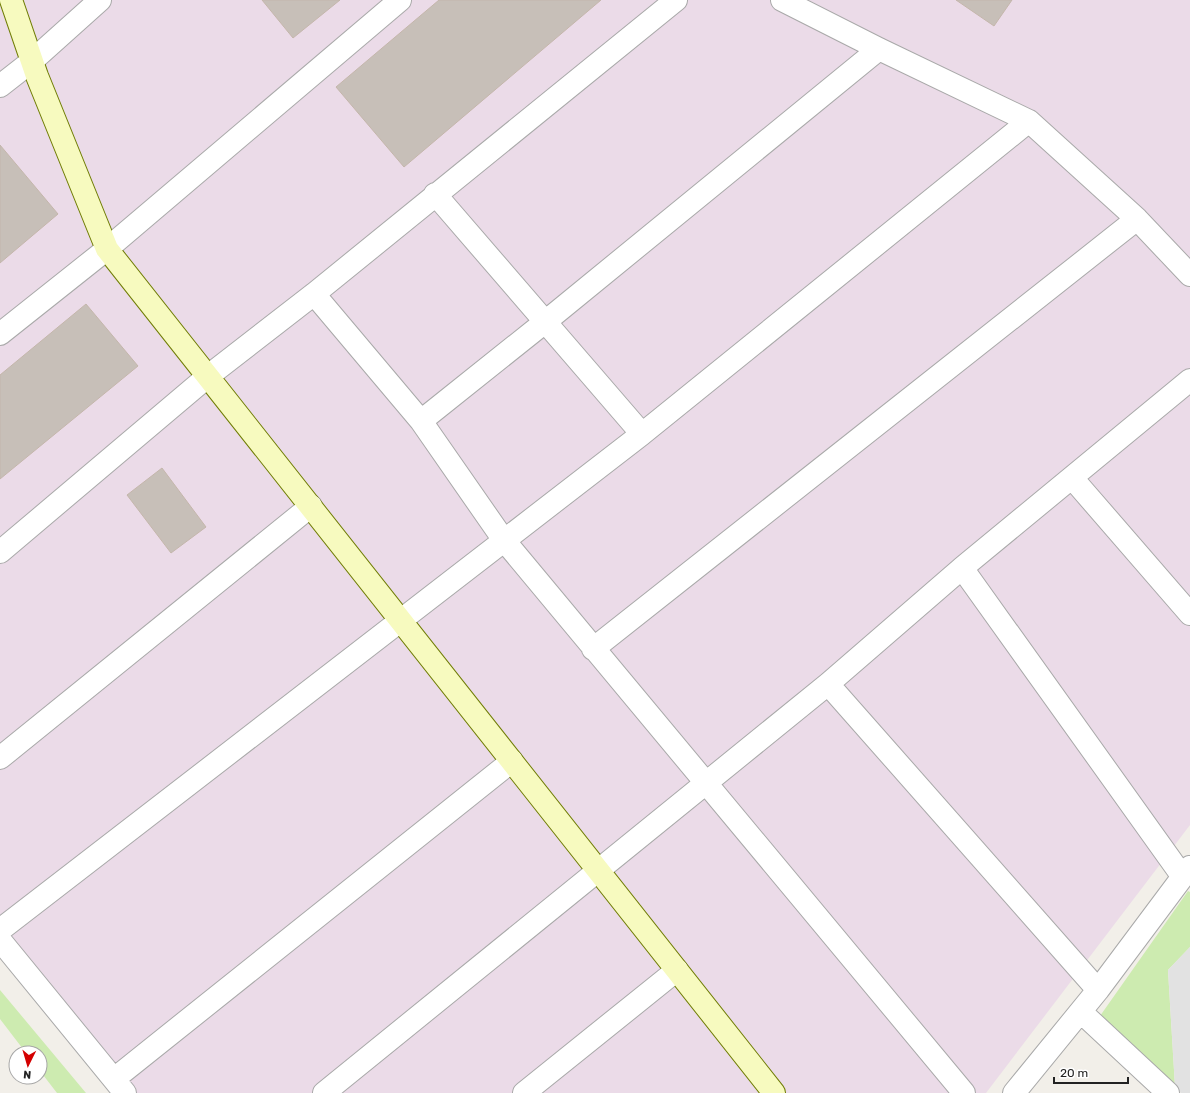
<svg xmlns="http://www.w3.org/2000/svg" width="1190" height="1093" font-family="Rubik,sans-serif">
<rect width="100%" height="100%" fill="#f2efe9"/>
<path fill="#ebdbe8" d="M0,0H1190V825L986,1093H125L0,940Z"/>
<path fill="#cdebb0" d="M1188,891L1190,892V947L1168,970L1175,1087L1100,1016Z
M0,990L86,1093H57L40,1071V1053H26L0,1019Z"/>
<path fill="#e2e2e2" d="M1190,947V1093H1181L1175,1087L1168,970Z"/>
<path fill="#c7bfb8" stroke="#c4b6ab" d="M262,0H340L293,38Z
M439,0H601L404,167L336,87Z
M956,0H1012L994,26Z
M0,145L58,214L0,263Z
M86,304L138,366L0,479V375Z
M162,468L206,527L171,553L127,495Z"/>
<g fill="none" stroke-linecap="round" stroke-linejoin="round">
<g stroke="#a9a9a9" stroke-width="24">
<path id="street" d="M782,0L879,49L1029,121L1137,219L1190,275
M0,86L32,61L100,0
M435,194L642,434
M314,294L421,421L503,539L964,1093
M0,334L107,249L400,0
M421,421L545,322L879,49
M1073,479L1190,614
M0,552L207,377L314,294L676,0
M962,568L1183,877
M593,649L1137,219
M828,684L1098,990
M0,758L311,506
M0,930L642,434L1029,121
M0,940L125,1093
M1081,1012L1168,1093
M114,1079L512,761
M324,1093L828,684L962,568L1190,380
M524,1093L677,970
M1014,1093L1098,990L1190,867"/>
</g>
<g stroke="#707d05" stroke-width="24">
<path id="secondary" d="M11,0L37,76L107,249L774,1093"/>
</g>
<use href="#street" stroke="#fff" stroke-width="22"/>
<use href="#secondary" stroke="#f7fabf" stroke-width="22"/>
</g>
<g transform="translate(28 1065) rotate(185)"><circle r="19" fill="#ffffff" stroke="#a7a7a7"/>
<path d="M0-3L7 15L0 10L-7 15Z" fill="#d40000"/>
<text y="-6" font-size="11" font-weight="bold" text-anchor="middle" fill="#222222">N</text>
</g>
<path d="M1054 1077v6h74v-6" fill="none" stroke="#222222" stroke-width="2"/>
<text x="1060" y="1077" font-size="12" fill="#222222" stroke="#ffffff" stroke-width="3" paint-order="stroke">20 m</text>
</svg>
